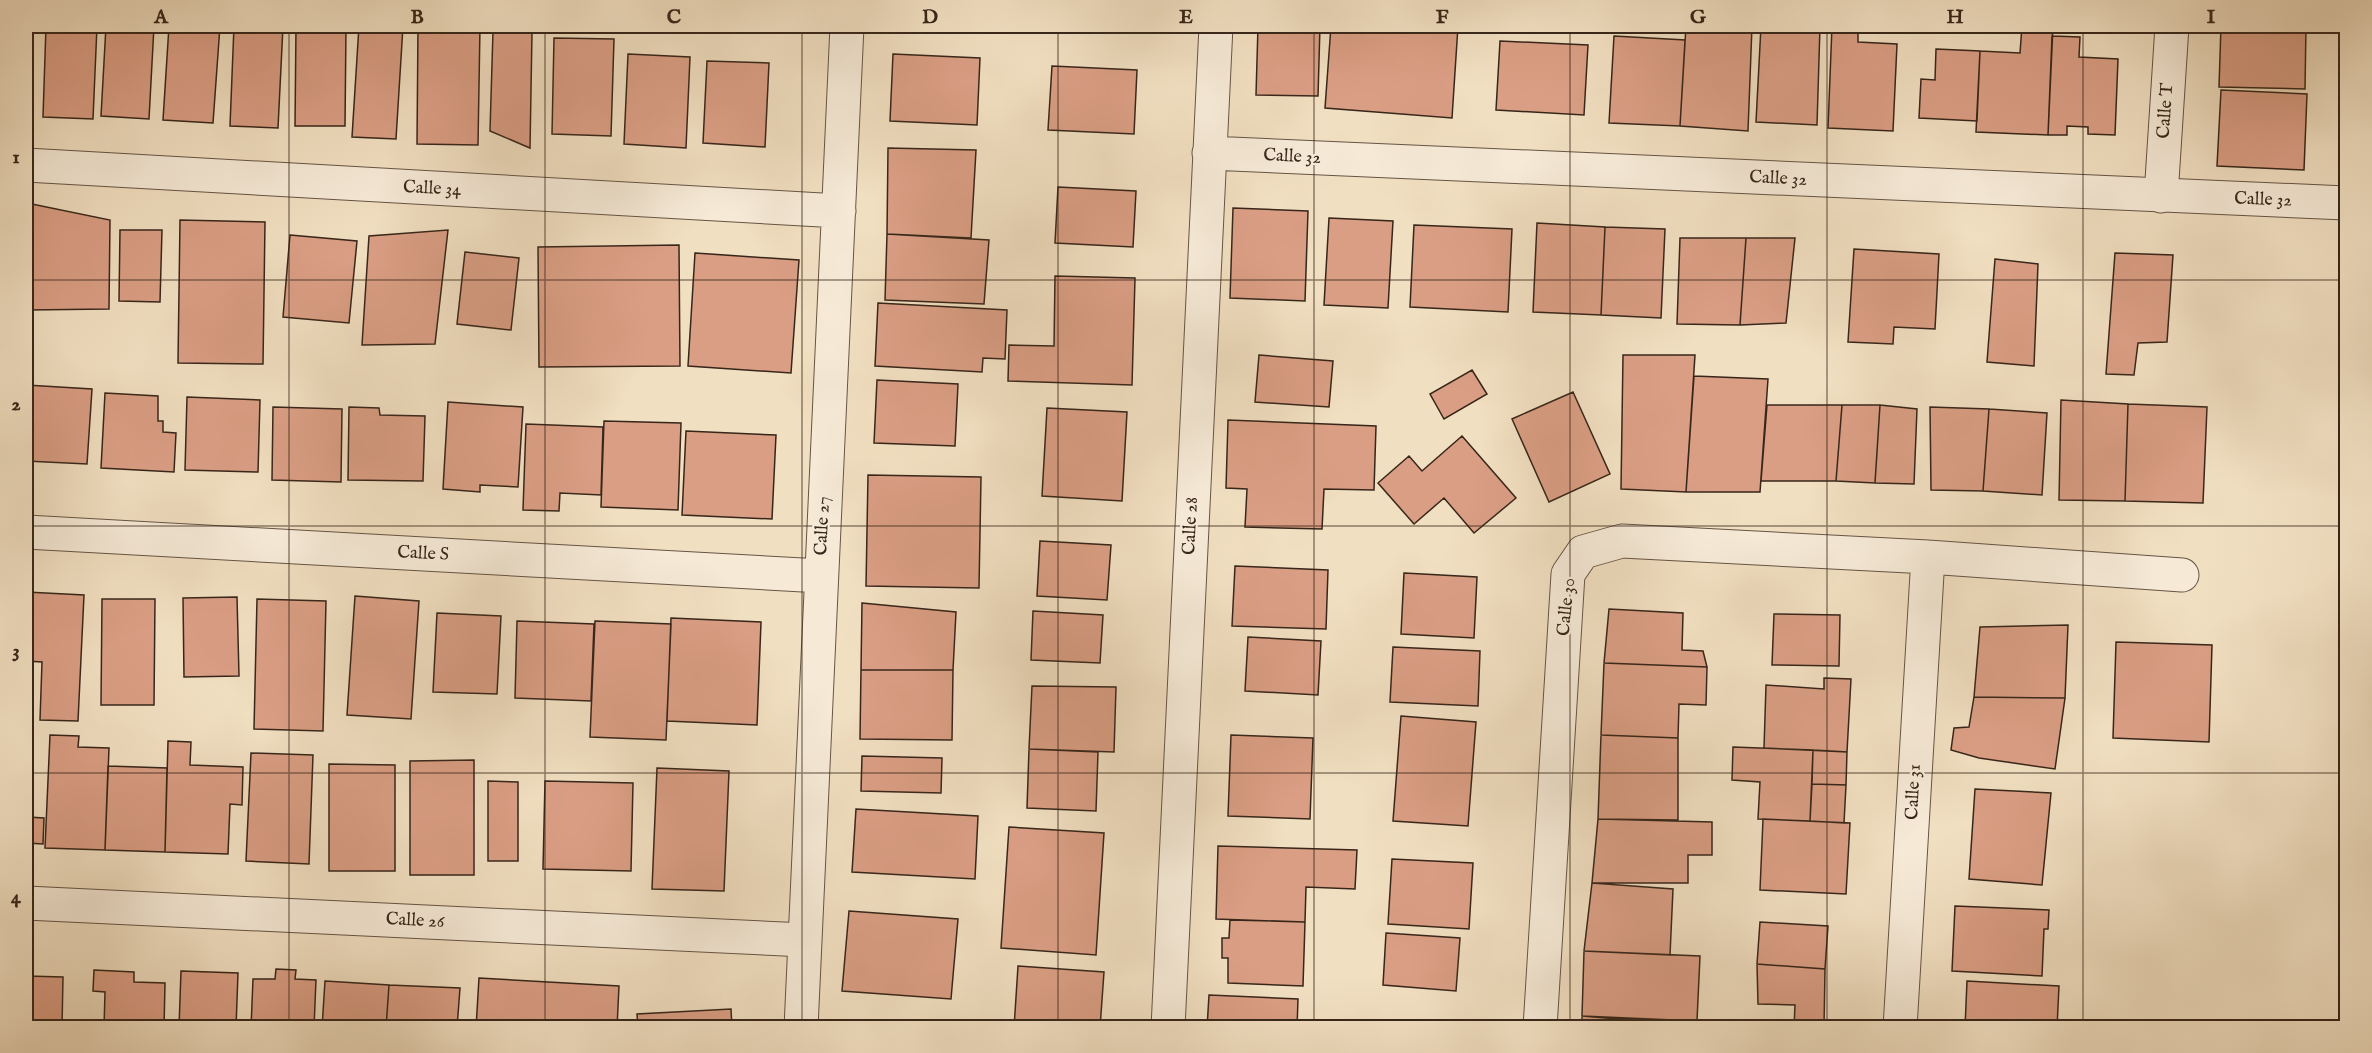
<svg xmlns="http://www.w3.org/2000/svg" width="2372" height="1053" font-family="'IM FELL English',serif">
<rect width="100%" height="100%" fill="#f1dfc1"/>
<filter id="stains"><feTurbulence type="fractalNoise" baseFrequency=".00333" numOctaves="4"/><feColorMatrix values="0 0 0 0 .2 0 0 0 0 .09 0 0 0 0 .02 0 0 0 .5 -.17"/></filter>
<radialGradient id="worn" r=".72"><stop offset=".6" stop-color="#630" stop-opacity="0"/><stop offset="1" stop-color="#630" stop-opacity=".3"/></radialGradient>
<path fill="#da9e84" stroke="#37261a" stroke-width="1.5" d="M26,26H33L30,113L26,112Z
M46,26H97L93,119L43,117Z
M106,26H154L149,119L101,116Z
M169,26H220L213,123L163,120Z
M234,26H283L278,128L230,126Z
M296,26H346L345,126H295Z
M359,26H403L396,139L352,137Z
M418,26H480L478,145L417,144Z
M1258,26H1320L1318,96L1256,95Z
M1331,26H1458L1452,118L1325,108Z
M1686,26H1752L1748,131L1680,126Z
M1761,26H1820L1817,125L1756,122Z
M1832,26H1858V42L1897,44L1893,131L1828,128Z
M1890,26H1943V27Z
M2022,26H2053L2048,135L1976,132L1980,51L2020,53Z
M2221,26H2306L2305,89L2219,87Z
M493,31L532,32L530,148L490,131Z
M1614,36L1685,40L1680,126L1609,123Z
M2052,36L2080,37L2079,57L2118,59L2115,135L2088,134V127L2067,126V135H2048Z
M554,38L614,39L611,136L552,134Z
M1500,41L1588,45L1584,115L1496,110Z
M1936,49L1980,51L1977,121L1919,118L1921,79L1935,80Z
M628,54L690,57L686,148L624,144Z
M893,54L980,58L977,125L890,121Z
M707,61L769,63L765,147L703,143Z
M1052,66L1137,70L1134,134L1048,130Z
M2221,90L2307,94L2304,170L2217,166Z
M888,148L976,150L971,238L887,234Z
M1058,187L1136,191L1133,247L1055,243Z
M27,203L110,220L109,309L27,310Z
M1233,208L1308,211L1305,301L1230,298Z
M1329,218L1393,221L1388,308L1324,305Z
M180,220L265,222L263,364L178,363Z
M1537,223L1605,227L1601,315L1533,312Z
M1414,225L1512,229L1508,312L1410,307Z
M1605,227L1665,229L1661,318L1601,315Z
M120,230H162L160,302L119,301Z
M448,230L435,344L362,345L369,236Z
M887,234L989,240L984,304L885,300Z
M290,235L357,241L349,323L283,317Z
M1680,238H1746L1740,325L1677,324Z
M1746,238H1795L1786,323L1740,325Z
M679,245L680,366L539,367L538,247Z
M1854,249L1939,254L1935,329L1894,327L1893,344L1848,342Z
M465,252L519,258L511,330L457,324Z
M695,253L799,260L791,373L688,366Z
M2115,253L2173,255L2167,342L2138,343L2134,375L2106,374Z
M1995,259L2038,264L2034,366L1987,362Z
M1055,276L1135,278L1132,385L1008,381L1009,345L1054,346Z
M878,303L1007,310L1005,359L983,358L982,372L875,366Z
M1259,355L1333,361L1329,407L1255,402Z
M1623,355H1695L1686,492L1621,489Z
M1472,370L1487,394L1444,419L1430,394Z
M1694,376L1768,379L1760,492H1686Z
M877,380L958,384L955,446L874,443Z
M26,385L92,389L87,464L26,461Z
M1573,392L1610,474L1549,502L1512,419Z
M105,393L158,396V421H163V432L176,433L174,472L101,468Z
M187,397L260,400L258,472L185,470Z
M2061,400L2128,404L2125,501L2059,500Z
M448,402L523,407L518,487L480,485V492L443,489Z
M2128,404L2207,407L2203,503L2125,501Z
M1767,405H1842L1836,481H1761Z
M1842,405H1880L1875,483L1836,481Z
M1880,405L1917,409L1914,484L1875,483Z
M273,407L342,409L341,482L272,480Z
M349,407L379,408L380,415L425,416L423,481L348,480Z
M1930,407L1989,409L1983,491L1931,490Z
M1047,408L1127,412L1122,501L1042,496Z
M1989,409L2047,413L2042,495L1983,491Z
M1228,420L1376,426L1374,490L1324,489L1322,529L1245,527L1247,489L1226,488Z
M604,421L681,423L678,510L601,507Z
M526,424L603,427L601,495L560,493L559,511L523,510Z
M686,431L776,435L772,519L682,515Z
M1462,436L1516,498L1474,533L1444,498L1414,524L1378,483L1409,456L1422,471Z
M868,475L981,477L979,588L866,586Z
M1040,541L1111,545L1107,600L1037,596Z
M1235,566L1328,570L1326,629L1232,626Z
M1404,573L1477,577L1474,638L1401,634Z
M26,592L84,595L78,721L40,720L42,662L26,661Z
M355,596L419,601L411,719L347,715Z
M237,597L239,676L184,677L183,598Z
M102,599H155L154,705H101Z
M257,599L326,601L323,731L254,729Z
M862,603L956,612L953,670H861Z
M1609,609L1683,613L1682,650L1703,651L1707,667L1604,663Z
M1033,611L1103,615L1100,663L1031,660Z
M437,613L501,616L497,694L433,692Z
M1774,614L1840,615L1839,666L1772,665Z
M671,618L761,622L757,725L667,721Z
M517,621L594,624L591,701L515,698Z
M595,621L671,624L666,740L590,737Z
M2068,625L2065,698L1974,697L1980,627Z
M1248,637L1321,641L1318,695L1245,691Z
M2116,642L2212,645L2209,742L2113,738Z
M1393,647L1480,651L1478,706L1390,702Z
M1604,663L1707,667L1706,705L1679,704L1678,738L1601,735Z
M861,670H953L952,740L860,739Z
M1824,678L1851,679L1847,752L1764,748L1766,685L1824,689Z
M1032,686L1116,687L1114,752L1029,749Z
M1974,697L2065,698L2055,769L1979,758L1951,750L1954,728L1969,727Z
M1401,716L1476,722L1468,826L1393,821Z
M50,735L79,736L78,747L109,748L105,850L45,848Z
M1231,735L1313,738L1310,819L1228,816Z
M1601,735L1678,738V820L1598,819Z
M168,741L191,742L190,765L243,767L242,805L230,804L228,854L165,852Z
M26,745H32L28,817L44,818L43,844L26,843Z
M1733,747L1813,750L1810,821L1758,819L1760,782L1732,780Z
M1029,749L1098,752L1096,811L1027,808Z
M1813,750L1847,752L1846,785L1812,784Z
M251,753L313,755L309,864L246,861Z
M862,756L942,758L941,793L861,791Z
M474,760V875H410V761Z
M329,764L395,765V871H329Z
M108,766L167,768L165,852L105,850Z
M657,768L729,771L724,891L652,889Z
M488,781L518,782V861H488Z
M545,781L633,783L631,871L543,869Z
M1812,784L1846,785L1844,823L1810,821Z
M1975,789L2051,793L2042,885L1969,879Z
M856,809L978,816L975,879L852,872Z
M1598,819L1712,822V855H1688V883H1592Z
M1763,819L1850,823L1846,894L1760,890Z
M1009,827L1104,833L1096,955L1001,948Z
M1218,846L1357,850L1355,889L1306,887L1305,922L1216,919Z
M1392,859L1473,863L1469,929L1388,924Z
M1592,883L1673,889L1670,955L1584,951Z
M1955,906L2049,910L2048,929H2044L2042,976L1952,971Z
M849,911L958,919L951,999L842,991Z
M1230,920L1305,922L1303,986L1228,983V958H1222V938H1229Z
M1760,922L1828,926L1825,969L1757,964Z
M1386,933L1460,938L1456,991L1383,985Z
M1584,951L1700,956L1697,1021L1582,1016Z
M1757,964L1825,969L1824,1028H1794L1795,1005L1758,1004Z
M1018,966L1104,972L1100,1028H1014Z
M276,969L296,970L295,979L316,980L314,1028H251L253,979H275Z
M94,970L134,972V982L165,983L164,1028H104L105,992L93,991Z
M181,971L238,973L236,1028H179Z
M26,976L63,977L62,1028H26Z
M479,978L619,986L617,1028H476Z
M325,981L389,985L386,1028H322Z
M1967,981L2059,986L2057,1028H1965Z
M389,985L460,988L457,1028H386Z
M1209,995L1298,999L1297,1028H1207Z
M731,1009L732,1028H638L637,1014Z
M1582,1016L1664,1023V1028H1582Z
M1387,1026H1460V1028H1387Z"/>
<g fill="none" stroke-linecap="round" stroke-linejoin="round">
<g stroke="#665444" stroke-width="35">
<path id="minor" d="M1209,153L2346,203
M26,165L839,211
M2161,196L2172,26
M26,532L821,576
M26,903L805,940
M801,1028L847,26
M1168,1028L1216,26
M1540,1028L1568,574L1583,552L1622,541L1928,557L2182,575
M1900,1028L1928,557"/>
</g>
<use href="#minor" stroke="#f6ead7" stroke-width="33"/>
</g>
<path fill="none" stroke="#37261a" stroke-width="1.5" stroke-opacity="0.55" d="M289,26V1028M545,26V1028M802,26V1028M1058,26V1028M1314,26V1028M1570,26V1028M1827,26V1028M2083,26V1028M26,280H2346M26,526H2346M26,773H2346"/>
<g text-anchor="middle" dominant-baseline="central" stroke-width="4.5" stroke-linejoin="round" paint-order="stroke">
<g font-size="18" fill="#37261a" stroke="#f6ead7">
<text transform="translate(2166 111) rotate(-86)">Calle T</text>
<text transform="translate(1292 157) rotate(3)">Calle 32</text>
<text transform="translate(1778 179) rotate(3)">Calle 32</text>
<text transform="translate(432 189) rotate(3)">Calle 34</text>
<text transform="translate(2263 200) rotate(2)">Calle 32</text>
<text transform="translate(823 526) rotate(-87)">Calle 27</text>
<text transform="translate(1191 526) rotate(-87)">Calle 28</text>
<text transform="translate(423 554) rotate(3)">Calle S</text>
<text transform="translate(1567 607) rotate(-84)">Calle 30</text>
<text transform="translate(1914 792) rotate(-87)">Calle 31</text>
<text transform="translate(415 921) rotate(3)">Calle 26</text>
</g>
</g>
<rect width="2372" height="1053" fill="none" stroke="#f1dfc1" stroke-width="66"/>
<rect x="33" y="33" width="2306" height="987" fill="none" stroke="#37261a" stroke-width="2"/>
<g font-size="20" text-anchor="middle" font-weight="bold" fill="#37261a">
<text x="161" y="23">A</text>
<text x="417" y="23">B</text>
<text x="674" y="23">C</text>
<text x="930" y="23">D</text>
<text x="1186" y="23">E</text>
<text x="1442" y="23">F</text>
<text x="1698" y="23">G</text>
<text x="1955" y="23">H</text>
<text x="2211" y="23">I</text>
<text x="16" y="163">1</text>
<text x="16" y="410">2</text>
<text x="16" y="657">3</text>
<text x="16" y="903">4</text>
</g>
<rect width="100%" height="100%" filter="url(#stains)"/>
<rect width="100%" height="100%" fill="url(#worn)"/>
</svg>
